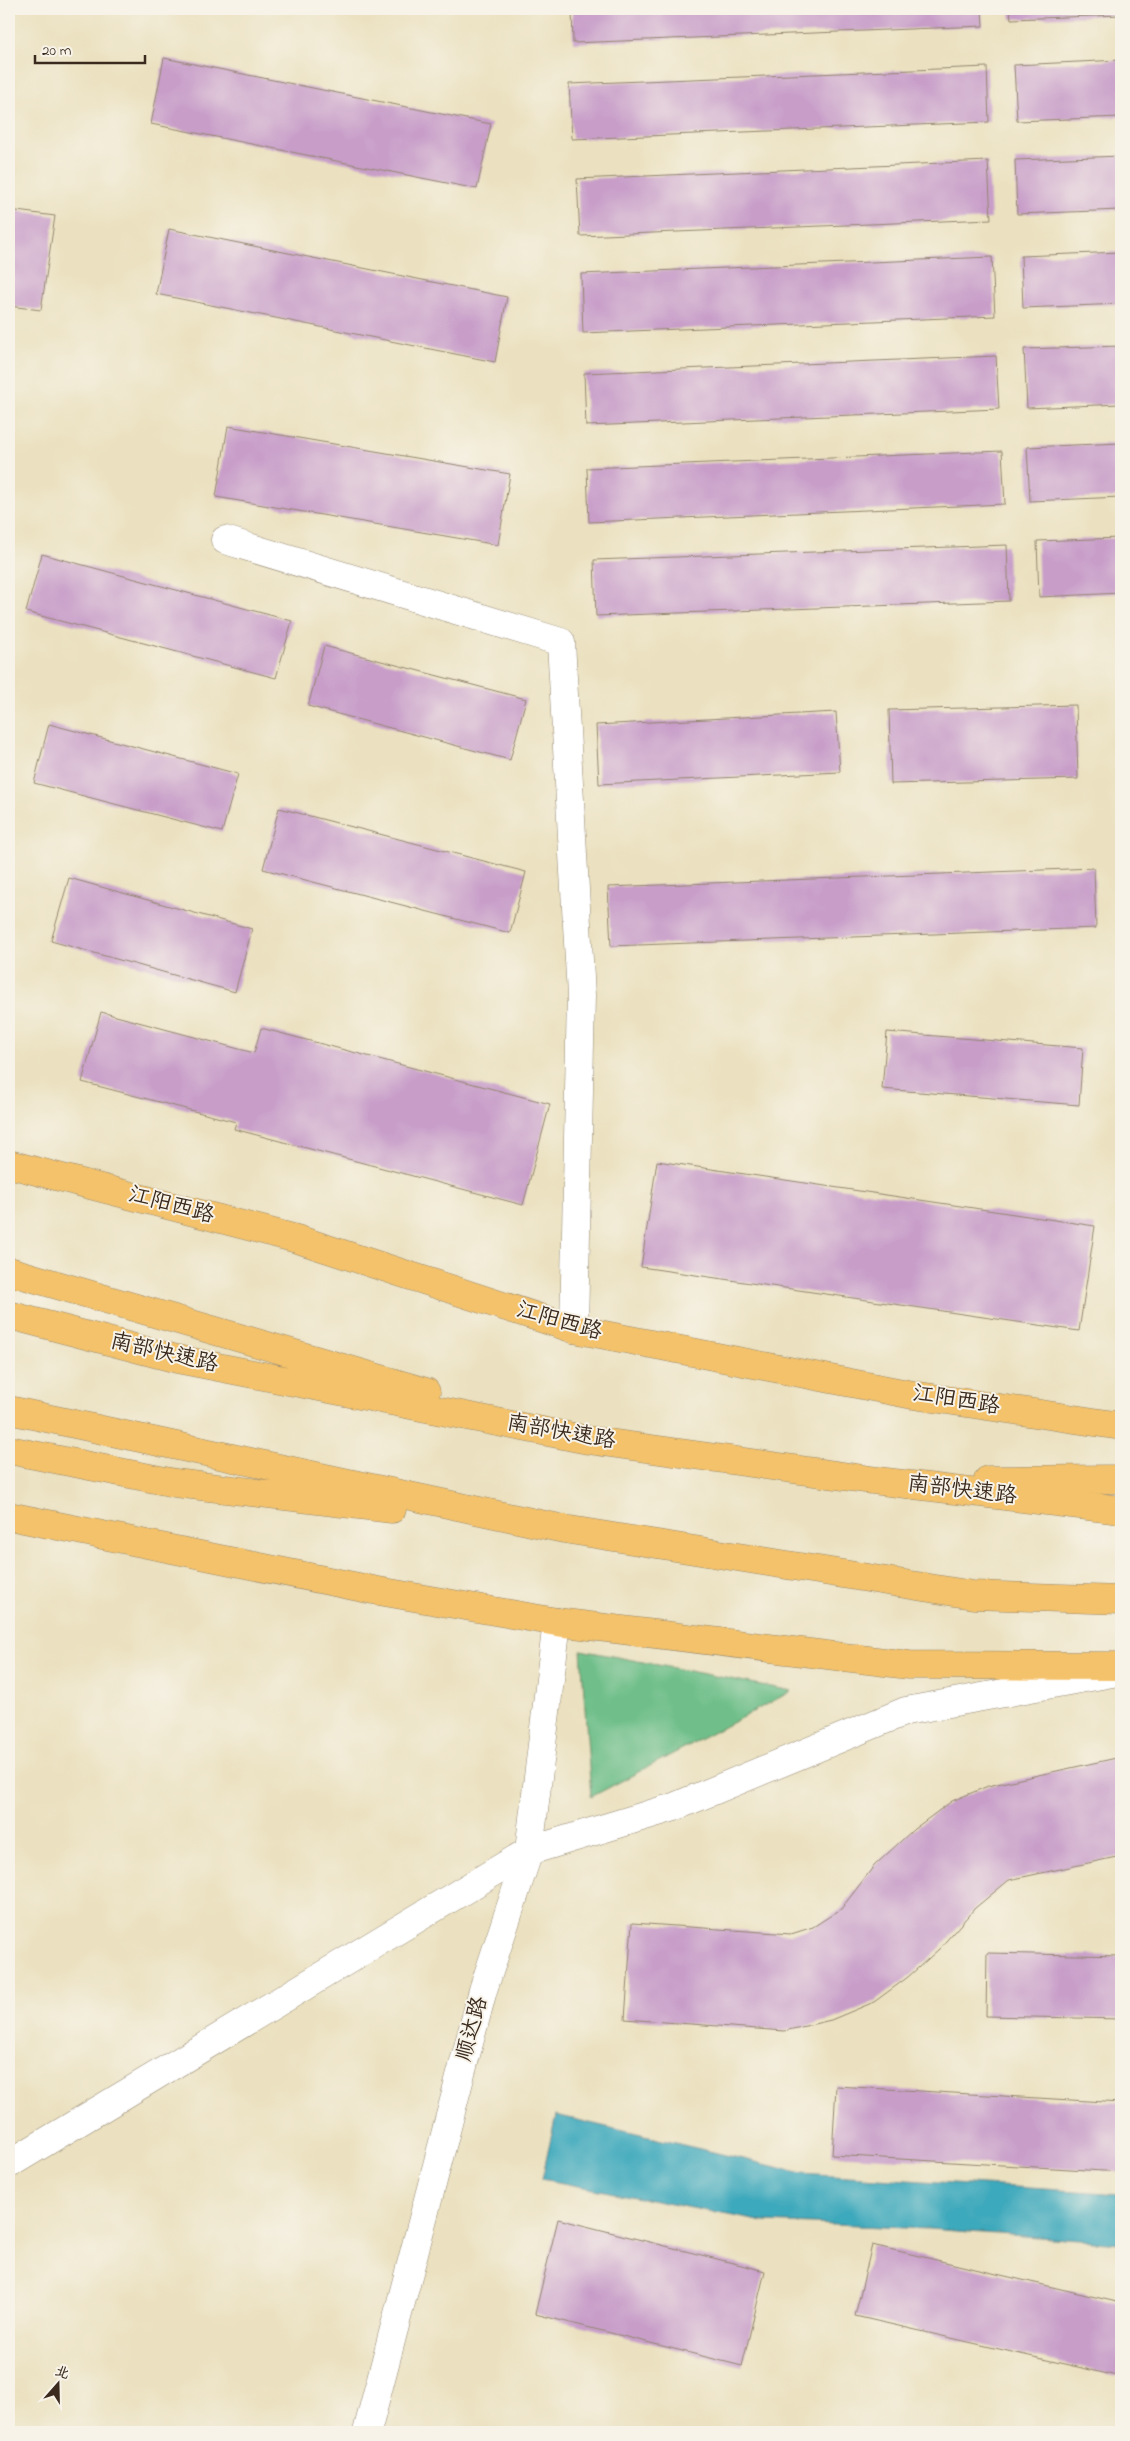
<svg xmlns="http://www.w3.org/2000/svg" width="1130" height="2441" font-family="'Indie Flower','LXGW WenKai TC',sans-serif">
<rect width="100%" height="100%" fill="#f7f3e8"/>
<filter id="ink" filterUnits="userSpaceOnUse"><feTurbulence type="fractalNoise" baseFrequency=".02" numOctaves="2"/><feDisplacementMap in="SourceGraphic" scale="10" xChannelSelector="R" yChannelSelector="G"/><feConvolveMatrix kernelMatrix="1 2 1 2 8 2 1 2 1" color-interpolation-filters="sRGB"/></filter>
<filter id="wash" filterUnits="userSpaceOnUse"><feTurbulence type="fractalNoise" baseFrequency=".0096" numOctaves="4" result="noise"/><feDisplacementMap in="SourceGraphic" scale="20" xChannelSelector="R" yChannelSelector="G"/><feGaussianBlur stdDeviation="1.12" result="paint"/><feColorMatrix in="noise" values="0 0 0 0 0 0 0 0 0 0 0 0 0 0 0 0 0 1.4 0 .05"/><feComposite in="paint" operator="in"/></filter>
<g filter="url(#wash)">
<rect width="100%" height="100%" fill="#ebe1c0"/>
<path fill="#70bf8a" stroke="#567454" d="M581,1650L792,1691L591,1797Z"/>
<path fill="#3ca9bc" stroke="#3c6a6d" d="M556,2115L802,2173L1121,2194V2243L928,2229L764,2222L542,2179Z"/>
<g id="blocks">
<path fill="#c89ec9" d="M572,9H982L983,26L573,43Z
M1010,9H1121V15L1011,19Z
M164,58L491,124L477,189L151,124Z
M1121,60V117L1017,121L1014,65Z
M987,67L989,122L572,139L569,84Z
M1121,156V210L1017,214L1015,160Z
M988,161L991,219L580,236L577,179Z
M9,210L55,216L41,310L9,306Z
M169,229L507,297L495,362L156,294Z
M1121,252V304L1023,308L1021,256Z
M992,257L995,316L583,333L581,274Z
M1121,346V404L1027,408L1024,349Z
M996,356L999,409L586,426L584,373Z
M228,426L510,474L498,545L216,497Z
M1121,443V497L1030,501L1027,447Z
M1002,451L1005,504L589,522L587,468Z
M1121,538V593L1039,597L1037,541Z
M1007,545L1009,601L596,616L594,560Z
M42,554L292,621L276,678L26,612Z
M324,646L526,699L510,760L308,706Z
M1076,705L1078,779L891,784L889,710Z
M836,712L840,772L599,784L596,725Z
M49,724L238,774L222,832L34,783Z
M279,808L526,872L510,933L263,869Z
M1094,868L1096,928L611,946L608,887Z
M69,878L252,929L235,992L51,941Z
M101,1012L254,1053L261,1028L550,1104L523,1205L234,1129L236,1122L82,1082Z
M887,1032L1083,1048L1079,1105L882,1089Z
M657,1161L1095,1226L1079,1331L641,1267Z
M1121,1757V1856L1009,1880L975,1908L939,1949L908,1977L874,2002L831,2020L784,2031L625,2019L632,1923L791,1934L813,1927L841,1909L874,1866L914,1829L952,1801L988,1786Z
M987,1953L1121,1956V2019L986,2016Z
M836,2086L1121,2103V2172L832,2155Z
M558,2219L765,2271L742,2366L535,2314Z
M872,2245L1121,2303V2377L855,2316Z"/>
</g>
</g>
<g filter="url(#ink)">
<use href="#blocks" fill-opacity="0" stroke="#93866f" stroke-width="1"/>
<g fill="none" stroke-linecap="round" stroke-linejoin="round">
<g stroke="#93866f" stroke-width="29">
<path id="minor" d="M225,540L561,642L581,995L574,1329
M9,2164L529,1851L674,1807L906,1711L1112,1673
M367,2432L483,1990L529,1851L557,1622"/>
</g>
<g stroke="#93866f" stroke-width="29">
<path id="major" d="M9,1164L297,1239L574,1329L913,1395L1121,1426
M9,1516L373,1590L557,1622L909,1665L1121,1666"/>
</g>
<g stroke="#93866f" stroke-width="29">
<path id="highway" d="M9,1271L426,1392
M9,1315L177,1359L588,1440L871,1480L1121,1510
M9,1410L564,1529L973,1595L1121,1600
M9,1450L175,1483L392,1509
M988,1480L1121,1479"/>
</g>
<use href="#minor" stroke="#fff" stroke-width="28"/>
<use href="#major" stroke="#f4c26a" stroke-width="28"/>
<use href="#highway" stroke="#f4c26a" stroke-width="28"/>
</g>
</g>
<g text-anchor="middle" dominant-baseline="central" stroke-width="4" stroke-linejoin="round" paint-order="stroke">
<g font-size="22" fill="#3b2a1e" stroke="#f7f3e8">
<text transform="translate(171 1206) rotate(15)">江阳西路</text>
<text transform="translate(559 1322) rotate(16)">江阳西路</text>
<text transform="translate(164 1354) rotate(13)">南部快速路</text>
<text transform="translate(956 1401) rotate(9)">江阳西路</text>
<text transform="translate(561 1433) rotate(10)">南部快速路</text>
<text transform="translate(962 1491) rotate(7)">南部快速路</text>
<text transform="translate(473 2029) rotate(-75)">顺达路</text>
</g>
</g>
<rect width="1130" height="2441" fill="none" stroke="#f7f3e8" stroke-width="30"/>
<g transform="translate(58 2384) rotate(20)" stroke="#f7f3e8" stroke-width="4" paint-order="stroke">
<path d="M0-4L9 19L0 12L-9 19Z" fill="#3b2a1e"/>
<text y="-8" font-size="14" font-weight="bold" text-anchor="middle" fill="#3b2a1e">北</text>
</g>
<path d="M35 55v8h110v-8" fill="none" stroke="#3b2a1e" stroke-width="2.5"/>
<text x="42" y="55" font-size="15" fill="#3b2a1e" stroke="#f7f3e8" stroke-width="4" paint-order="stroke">20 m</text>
</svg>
